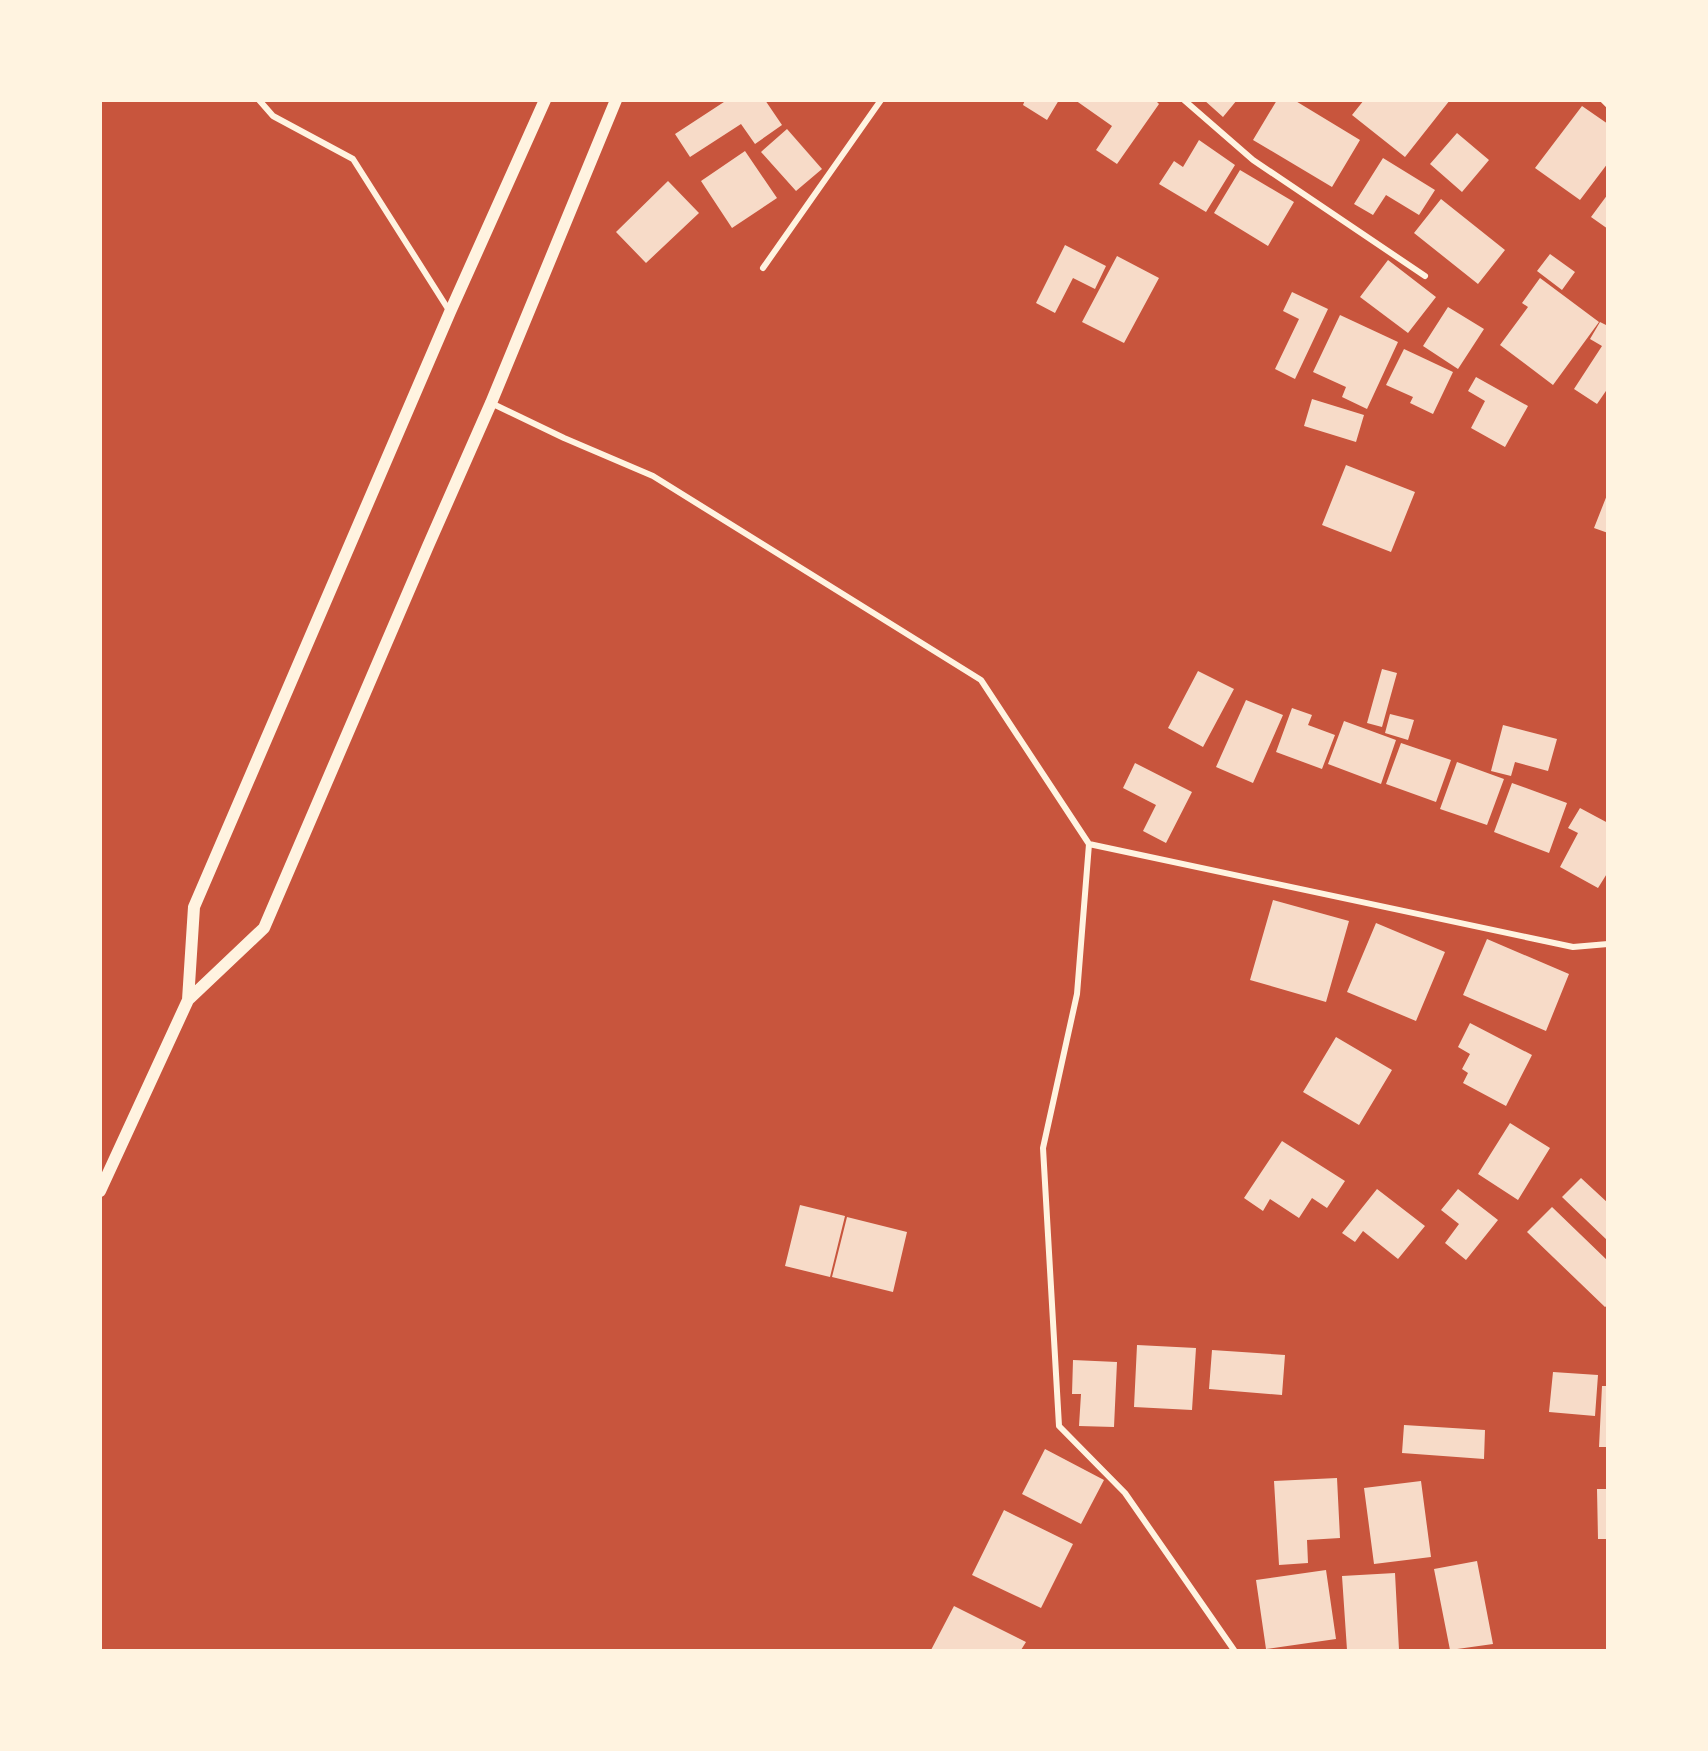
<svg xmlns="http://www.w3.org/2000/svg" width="1708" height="1751" font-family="Figtree,sans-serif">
<rect width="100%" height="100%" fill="#c8553d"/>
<path fill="#f7dbc8" d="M727,100H765L782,125L755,144L741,124L690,157L675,134Z
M1025,100H1059L1047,120L1023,105Z
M1075,100H1155L1159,104L1117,164L1096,150L1112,126Z
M1204,100H1237L1223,117Z
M1277,100H1294L1360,140L1332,187L1253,140Z
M1364,100H1450L1405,157L1352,115Z
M1582,106L1608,124V163L1580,200L1535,168Z
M787,129L822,169L796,191L761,152Z
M1457,133L1489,160L1462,192L1430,164Z
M1199,140L1235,165L1206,212L1159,184L1174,161L1183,167Z
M745,151L777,198L732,228L701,181Z
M1383,158L1435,190L1419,215L1386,195L1373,215L1354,204Z
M1240,170L1294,202L1268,246L1214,213Z
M668,181L699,213L646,263L616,232Z
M1608,194V229L1591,217Z
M1441,199L1505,250L1478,284L1414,233Z
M1065,245L1106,266L1095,289L1073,278L1055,313L1036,303Z
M1550,254L1575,272L1562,290L1537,271Z
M1117,256L1159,278L1124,343L1082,322Z
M1388,260L1436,297L1408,333L1360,297Z
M1540,278L1599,322L1553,385L1500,345L1528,307L1522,303Z
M1292,292L1328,309L1295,379L1275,369L1299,319L1283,311Z
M1448,307L1484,329L1458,369L1423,346Z
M1340,315L1398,342L1367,409L1342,397L1346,387L1313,372Z
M1600,322L1608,326V388L1597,404L1574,389L1602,346L1590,339Z
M1404,349L1453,372L1433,414L1410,403L1413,397L1386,385Z
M1476,377L1528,406L1505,447L1471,428L1485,401L1468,391Z
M1312,399L1364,415L1356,442L1304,426Z
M1346,465L1415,492L1391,552L1322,525Z
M1607,495H1608V533L1594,528Z
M1382,669L1397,673L1382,727L1367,723Z
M1198,671L1234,689L1203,747L1168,728Z
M1246,700L1283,715L1253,783L1216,767Z
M1292,708L1312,715L1308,725L1335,735L1322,769L1276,752Z
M1390,714L1414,720L1408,740L1385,733Z
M1344,721L1396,740L1381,784L1328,764Z
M1503,725L1557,739L1548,771L1515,762L1511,776L1491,771Z
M1401,743L1451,760L1436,802L1386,784Z
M1457,762L1504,779L1487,825L1440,809Z
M1135,763L1192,792L1166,843L1143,831L1156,805L1123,788Z
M1512,783L1567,803L1549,853L1494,832Z
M1580,808L1608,823V872L1598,888L1560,867L1578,833L1568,828Z
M1273,900L1349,921L1326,1002L1250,980Z
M1376,923L1445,952L1416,1021L1347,992Z
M1487,939L1569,974L1546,1031L1463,995Z
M1470,1023L1532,1055L1506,1106L1463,1083L1468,1073L1462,1069L1470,1054L1458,1047Z
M1336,1037L1392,1070L1359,1125L1303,1092Z
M1510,1123L1550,1148L1518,1200L1478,1174Z
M1282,1141L1345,1181L1327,1208L1312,1198L1299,1218L1270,1199L1263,1211L1244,1198Z
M1581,1178L1608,1203V1241L1562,1197Z
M1377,1189L1425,1226L1398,1259L1363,1231L1355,1242L1342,1233Z
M1458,1189L1498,1220L1466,1260L1445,1243L1459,1224L1441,1210Z
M800,1205L845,1216L830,1277L785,1266Z
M1552,1207L1608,1261V1305L1605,1307L1527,1232Z
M847,1217L907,1232L893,1292L832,1277Z
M1137,1345L1196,1348L1192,1410L1134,1407Z
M1212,1350L1285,1355L1282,1395L1209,1389Z
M1073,1360L1117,1362L1114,1427L1079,1426L1081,1394H1072Z
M1553,1372L1598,1375L1595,1416L1549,1412Z
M1602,1386H1608V1447H1599Z
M1404,1425L1485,1430L1484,1459L1402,1453Z
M1045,1449L1104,1480L1081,1524L1022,1494Z
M1337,1478L1340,1538L1307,1540L1308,1563L1279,1565L1274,1481Z
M1421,1481L1431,1557L1374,1564L1364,1488Z
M1597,1489H1608V1539H1598Z
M1004,1510L1073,1544L1041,1608L972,1575Z
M1477,1561L1493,1644L1450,1650L1434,1569Z
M1326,1570L1336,1639L1266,1649L1256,1580Z
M1395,1573L1399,1650H1347L1342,1576Z
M954,1606L1026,1642L1021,1650H931Z"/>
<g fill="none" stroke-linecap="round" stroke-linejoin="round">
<path stroke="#fff3e0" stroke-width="6" d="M259,100L273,116L353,159L450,312
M1184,100L1253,160L1425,276
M1603,100L1608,105
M763,268L881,100
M491,403L564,438L653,476L981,680L1089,844L1077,994L1043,1148L1059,1426L1125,1493L1234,1650
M1089,844L1573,947L1608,944"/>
<path stroke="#fff3e0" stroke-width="12" d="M188,1000L264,928L428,546L491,403L616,100
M100,1191L188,1000L194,907L450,312L545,100"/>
</g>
<rect width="1708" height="1751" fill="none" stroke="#fff3e0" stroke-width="204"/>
</svg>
